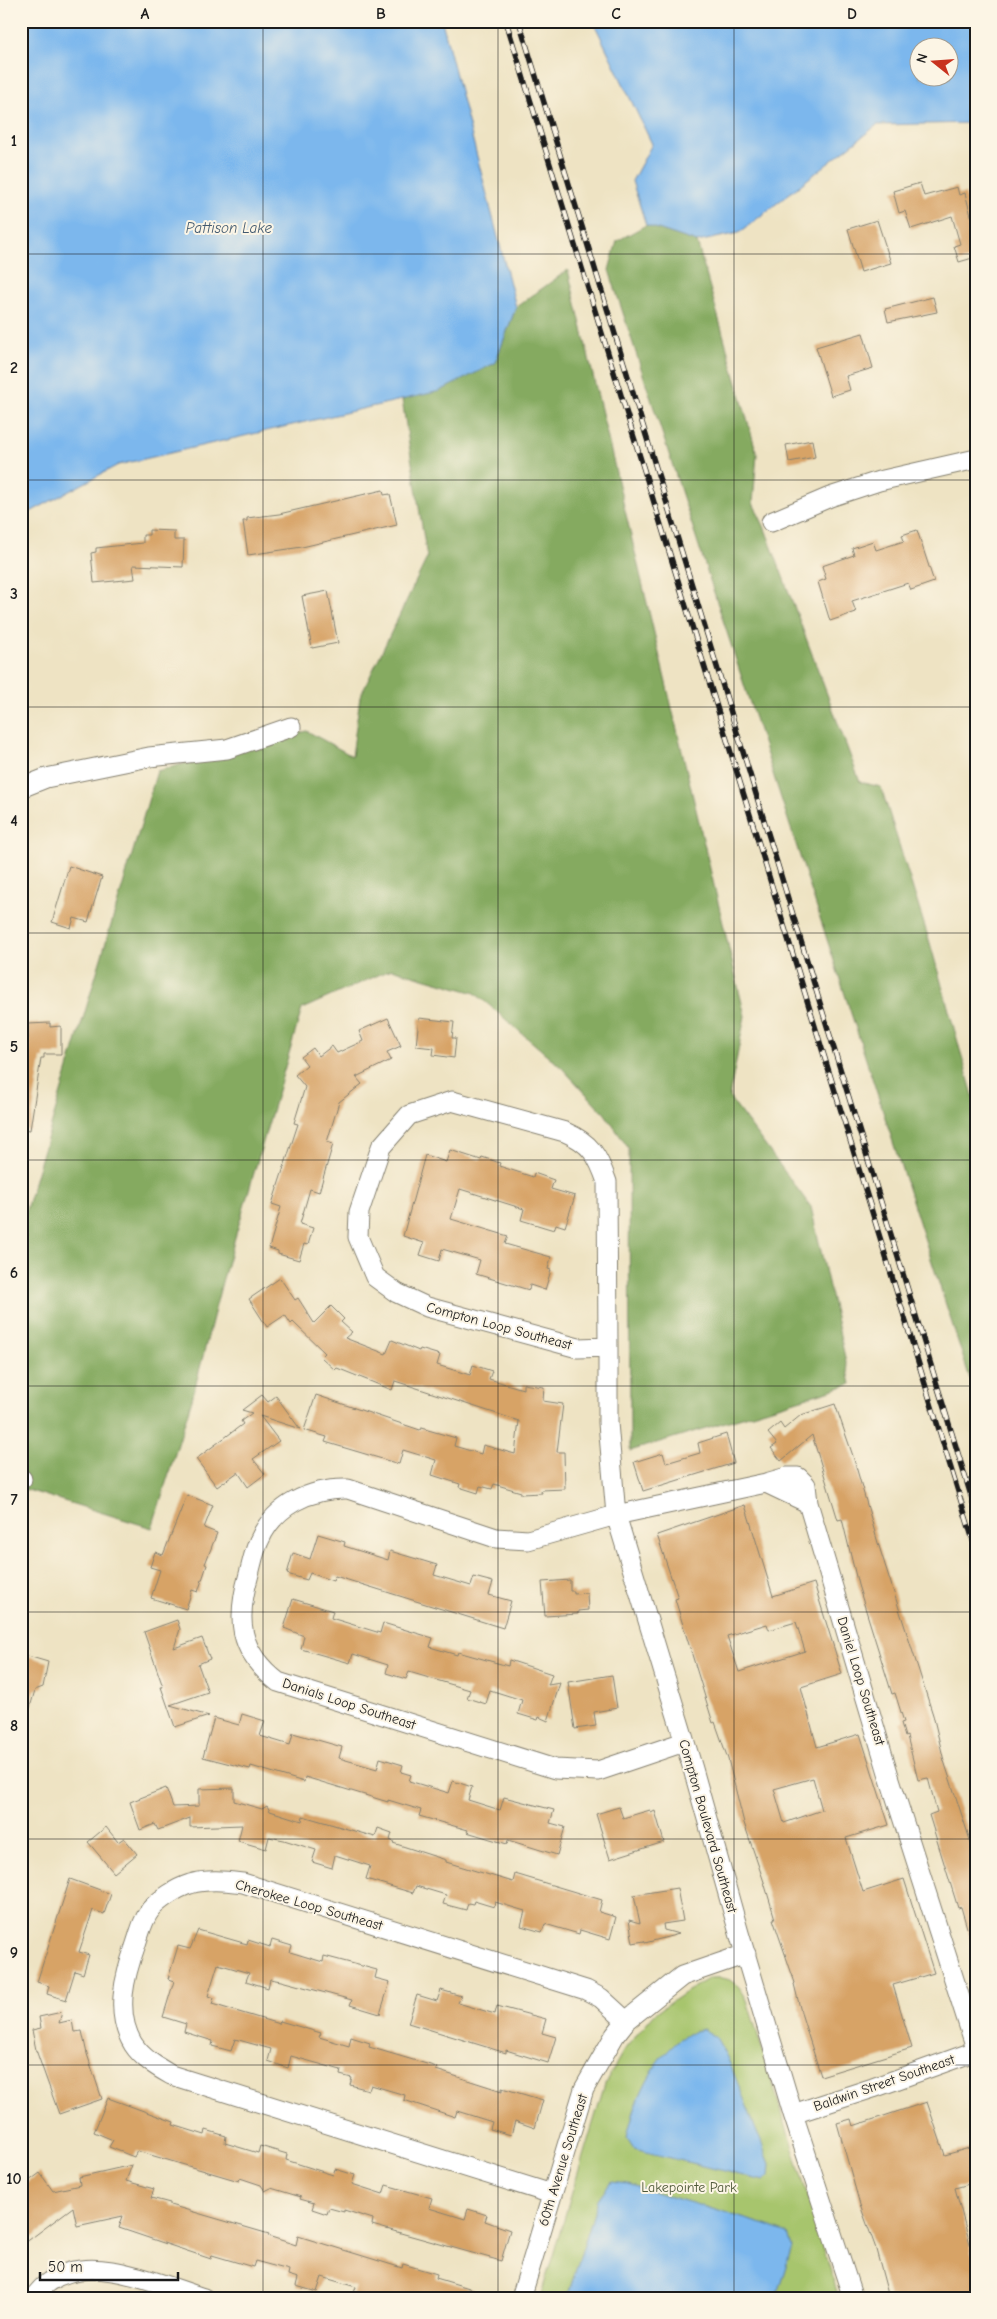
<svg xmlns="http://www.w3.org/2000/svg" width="997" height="2319" font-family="'Comic Neue',sans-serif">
<rect width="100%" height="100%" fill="#fcf5e5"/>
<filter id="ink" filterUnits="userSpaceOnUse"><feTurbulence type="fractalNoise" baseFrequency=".02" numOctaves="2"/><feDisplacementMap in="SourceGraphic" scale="10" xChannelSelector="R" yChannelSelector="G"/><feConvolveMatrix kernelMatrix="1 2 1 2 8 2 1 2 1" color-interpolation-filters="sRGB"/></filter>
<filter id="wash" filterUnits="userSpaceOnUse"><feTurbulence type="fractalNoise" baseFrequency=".0096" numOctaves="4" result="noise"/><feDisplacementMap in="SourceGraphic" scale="20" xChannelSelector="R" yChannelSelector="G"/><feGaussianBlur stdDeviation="1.12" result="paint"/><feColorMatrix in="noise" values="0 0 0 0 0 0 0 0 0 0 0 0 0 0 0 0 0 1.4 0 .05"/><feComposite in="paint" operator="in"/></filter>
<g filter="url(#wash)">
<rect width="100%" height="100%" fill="#eee3c3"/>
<path fill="#a7c56d" stroke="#627044" d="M710,1978C731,1977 737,1981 747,2000L839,2298H540L605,2084L624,2050L655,2013L687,1991Z"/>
<path fill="#85aa60" stroke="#50633e" d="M646,225L697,242L757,454L753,503L764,526L860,782L881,787L930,943L976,1106V1397L609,270L617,241Z
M568,270L745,1016L729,1097L811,1207L851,1384L630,1451L629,1149L605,1114L561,1067L475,993L392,969L302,1009L222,1282L192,1399L152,1528L21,1488V1226L157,771L307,731L352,756L360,697L427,558L402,400L495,363L516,307Z"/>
<path fill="#7bb7ed" stroke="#4c6a84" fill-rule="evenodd" d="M21,21H442L516,307L495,363L440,391L118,465L21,517Z
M593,21H976V123L877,125L739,233L697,242L646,225L632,181L652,144ZM920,48H950V78H920Z
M703,2029L716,2037L728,2059L770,2164L769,2176L764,2181L634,2149L627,2138C634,2100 661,2036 703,2029Z
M611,2182L628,2184L766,2225L788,2233L792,2247L776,2298H567L598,2200Z"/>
<g id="blocks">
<path fill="#d7a366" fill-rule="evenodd" d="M920,183L924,196L957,187L959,195L965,193L976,234V257L959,262L954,246L960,244L952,216L911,229L905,211L899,213L893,191Z
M877,220L891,263L861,272L848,229Z
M933,297L937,312L888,322L885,309Z
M863,333L873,368L846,376L850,390L831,396L816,347Z
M812,440L815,457L789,462L786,445Z
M383,490L384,495L390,494L397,525L302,547L248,555L243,521H247V518L279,514Z
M149,530L174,531V540H184L183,567L133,565L135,579L94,583L91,553L96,552V548L143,543V535H149Z
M917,530L934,582L911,590L908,583L852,601L856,612L830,621L818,582L826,579L822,566L854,555L852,548L873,541L876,550L904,541L902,535Z
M328,591L338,643L312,648L302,596Z
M69,866L102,877L88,922L74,918L71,928L52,922Z
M388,1018L401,1046L387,1052L391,1060L356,1077L362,1084L339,1102L327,1142L333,1144L319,1192L310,1189L300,1224L313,1228L308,1245L304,1244L299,1260L278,1254V1251L269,1248L281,1207L272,1204L298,1124L294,1123L305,1087L295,1075L307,1065L301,1057L313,1048L319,1056L332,1046L337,1053L363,1041L359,1031Z
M419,1018L454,1022L452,1038H456L454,1058L433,1055L434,1048L416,1046Z
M50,1023V1027L61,1026V1054H44V1058H41L30,1130L21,1129V1067L24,1068V1040L28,1039V1024Z
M450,1150L481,1160L482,1157L500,1163L499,1166L533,1177L534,1173L554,1180L551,1189L575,1196L565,1227L556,1224L554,1230L521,1220L524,1209L460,1189L451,1219L508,1236L505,1244L551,1257L548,1269L551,1270L545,1290L530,1285L529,1290L476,1274L480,1260L442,1249L439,1261L420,1255L424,1243L403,1236L425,1155L446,1162Z
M280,1278L295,1300L298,1298L314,1323L331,1306L344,1319L341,1322L352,1332L345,1338L386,1354L392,1340L419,1351L420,1349L440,1355L437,1365L470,1375L473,1365L492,1371L489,1379L523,1389V1384L544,1387L543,1401L563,1404L557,1452H564L565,1489L541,1490L542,1493L521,1494V1492L494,1484L492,1489L480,1486L478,1493L459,1487L460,1484L432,1475L436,1460L403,1450L399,1464L325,1442L327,1437L304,1430L316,1395L420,1430L421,1428L456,1438L454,1446L481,1454L483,1445L515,1454L519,1421L395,1381L392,1390L337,1368L335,1370L321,1357L325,1353L293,1322L291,1324L285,1315L267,1327L249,1299Z
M262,1395L268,1402L276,1396L300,1429L260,1416L279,1441L253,1459L265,1474L248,1487L238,1472L217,1487L196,1459L243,1424L241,1421L252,1413L242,1410Z
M835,1404L853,1456L878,1543L933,1715L944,1761L972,1846L976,1844V1945H972L961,1907L958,1908L929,1815L937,1812L928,1778L918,1780L907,1736L905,1737L901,1723L904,1722L895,1693L892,1694L858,1585L842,1519L838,1520L812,1435L781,1461L771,1448L777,1444L768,1433L780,1423L784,1429L801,1415Z
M726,1434L734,1463L643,1491L634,1462L663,1453L666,1463L673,1461L700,1453L698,1443Z
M187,1495L213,1505L204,1528L217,1533L205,1564L207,1565L198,1592L192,1590L186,1609L151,1598L160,1570L150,1567L155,1552L163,1555Z
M745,1505L773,1596L814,1583L842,1674L801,1687L817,1747L860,1734L889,1825L846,1838L863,1892L904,1879L934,1973L893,1985L912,2048L821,2076L802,2016L794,1984L795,1983L773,1919H775L764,1882L744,1823L728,1759L715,1722L713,1723L675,1599L678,1598L657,1535ZM796,1622L805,1651L739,1672L727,1636L767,1624L769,1630ZM813,1778L822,1810L784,1823L774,1789Z
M318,1534L345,1542L344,1546L388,1560L390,1551L437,1565L434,1575L471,1586L474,1577L493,1582L489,1595L511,1601L503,1628L335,1576L333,1581L310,1573L307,1580L287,1574L293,1553L310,1559Z
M570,1580V1591H574V1594L587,1593L588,1610L578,1611V1614L545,1616L542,1582Z
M293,1599L333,1611L331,1618L380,1633L383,1623L433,1638L430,1647L457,1655L458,1652L508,1666L509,1660L552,1674L548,1685L560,1683L548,1721L539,1717L538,1720L518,1714L522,1700L490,1690L486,1704L467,1698L470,1690L409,1672L406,1679L386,1673L388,1665L353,1654L350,1663L301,1649L304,1636L284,1628Z
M177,1620L180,1629L174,1648L202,1638L210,1659L198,1664L208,1692L170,1705L209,1716L175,1727L161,1687H163L144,1632Z
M21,1654L48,1662L43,1687L35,1690L25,1725L21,1724Z
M612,1675L617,1708L594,1712L596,1726L575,1729L568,1682Z
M242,1714L265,1721L260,1736L290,1745L293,1733L342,1747L339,1758L377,1769L380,1758L403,1765L401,1772L411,1775L409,1781L449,1793L453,1781L472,1787L468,1800L500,1810L504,1797L554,1810L550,1823L565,1827L557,1855L508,1840L507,1844L467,1832L468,1830L419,1816L421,1810L388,1800V1802L305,1777L304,1782L251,1766L250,1769L203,1757L214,1718L239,1725Z
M166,1788L173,1807L199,1806V1789L234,1788V1801L262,1809L267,1806L270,1811L302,1821L303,1816L375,1837L378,1828L392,1833L390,1840L394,1842L393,1843L446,1860V1862L513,1882L515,1874L602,1900L599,1912L616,1917L610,1939L580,1930L579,1934L545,1924L542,1932L521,1926L525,1911L495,1902L494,1907L474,1901L473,1904L468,1903L466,1910L443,1904L446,1895L416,1886L413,1893L366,1879L370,1866L335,1855L332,1868L312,1862L316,1850L284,1840L269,1837L266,1849L238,1841L242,1825L190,1827V1818L158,1830L155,1824L140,1830L130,1802Z
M619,1807L623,1818L650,1810L651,1813L655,1811L664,1842L610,1859L596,1814Z
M106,1827L118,1842L124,1838L137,1854L114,1873L88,1842Z
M70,1879L111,1894L104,1914L93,1910L79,1952L89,1955L83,1974L75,1971L66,2000L47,1994L49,1986L37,1982Z
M677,1888L683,1921L663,1924L664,1930L679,1934L645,1943L644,1941L633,1943L629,1920L640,1923L634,1895Z
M198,1930L247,1944L248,1940L270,1947L272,1940L292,1946L290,1952L323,1962L324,1956L377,1970L375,1978L390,1982L380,2014L350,2005L352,2000L281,1981L270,1979L268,1988L246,1981L249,1973L218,1964L208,1996L214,1998L212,2004L279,2024L280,2021L321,2033L319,2037L349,2046L351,2037L370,2043L369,2047L437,2067L436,2070L502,2091V2088L543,2100L535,2128L515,2121L511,2135L490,2129L492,2122L457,2111L455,2117L404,2100L405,2095L371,2085L369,2090L350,2085L352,2078L340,2075L341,2070L291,2056L288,2068L268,2061L271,2049L235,2039L231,2051L212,2046L213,2041L184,2032L186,2024L163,2017L174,1981L168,1979L178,1946L190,1949Z
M441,1990L461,1996L458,2003L495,2014L497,2006L546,2019L542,2033L556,2037L548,2063L506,2050V2053L408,2023L417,1995L437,2001Z
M62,2012L59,2023L72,2020L74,2032L82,2031L87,2054L102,2099L59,2114L36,2050L32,2030L41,2028L39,2017Z
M108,2098L174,2122L173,2125L205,2135L206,2130L226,2136L225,2143L258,2153L260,2146L287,2154L286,2160L333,2175L335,2169L355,2175L352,2184L383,2194L386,2185L432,2198L429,2208L465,2219L468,2209L487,2215L485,2221L510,2230L501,2261L372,2225L373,2219L344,2210V2212L329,2208L327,2214L312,2209L314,2203L300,2199L301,2197L271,2188L265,2191L261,2185L240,2178L239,2181L137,2151L134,2157L109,2147L113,2140L94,2132Z
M927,2102L945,2155L976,2146V2182L955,2188L976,2266V2298H889L875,2246L860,2205L837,2123L851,2119L853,2126Z
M132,2165L126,2181L154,2189L151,2198L170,2203V2205L269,2234L268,2236L296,2245L298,2236L402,2268L403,2264L437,2274L436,2278L489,2294L488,2298H352L356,2287L322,2277L317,2292L296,2286L298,2278L288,2275L289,2270L255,2261L253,2267L212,2255L211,2259L119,2228L123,2216L77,2226L73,2207L21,2246V2187L40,2173L53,2191L80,2185L79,2177Z"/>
</g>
</g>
<g filter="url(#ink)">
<use href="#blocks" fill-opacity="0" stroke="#858070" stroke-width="1"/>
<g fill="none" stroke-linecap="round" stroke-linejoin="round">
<g stroke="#858070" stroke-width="21">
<path id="minor" d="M771,522L830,497L879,481L976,459
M21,788L46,778L149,757L227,749L291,727
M452,1101L565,1132C591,1143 598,1156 607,1182L608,1347L578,1348L427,1307L397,1293L375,1277L358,1237L359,1212L381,1147L409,1115Z
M608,1347V1423L616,1515L693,1769L739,1933L793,2114L853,2298
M21,1479H22
M766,1483L808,1503
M684,1742L598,1771L555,1769L278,1682C238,1651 236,1619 249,1574C252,1563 254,1551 259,1541C274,1505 311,1488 348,1489L496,1538L528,1540L616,1515L766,1483L787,1477H798L806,1485L808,1503L889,1776L976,2048
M793,2114L873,2088L976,2051
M552,2194L171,2075C157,2067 142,2058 133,2044C114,2012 125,1975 136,1944C140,1932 143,1919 151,1909C160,1899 177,1888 190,1884C208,1879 225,1881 243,1883L586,1990L601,1998L626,2021
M33,2298C38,2293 43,2286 49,2282C90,2251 161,2285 204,2298
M521,2298L584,2089L615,2035L626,2021L682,1976L746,1954"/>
</g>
<use href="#minor" stroke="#fff" stroke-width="19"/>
<g stroke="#1c1c1c" stroke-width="5.5">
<path id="rail" d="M506,21L976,1550
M519,21L976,1512"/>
</g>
<use href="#rail" stroke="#fcf5e5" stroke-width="4" stroke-dasharray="11" stroke-linecap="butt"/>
</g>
</g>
<path fill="none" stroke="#1c1c1c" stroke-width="1" stroke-opacity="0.55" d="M263,21V2298M498,21V2298M734,21V2298M21,254H976M21,480H976M21,707H976M21,933H976M21,1160H976M21,1386H976M21,1612H976M21,1839H976M21,2065H976"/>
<g text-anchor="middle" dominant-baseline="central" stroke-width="4" stroke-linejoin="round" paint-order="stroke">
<g font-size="14" fill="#1c1c1c" stroke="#fcf5e5">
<text transform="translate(499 1326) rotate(15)">Compton Loop Southeast</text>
<text transform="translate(861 1681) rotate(73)">Daniel Loop Southeast</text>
<text transform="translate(349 1704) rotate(18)">Danials Loop Southeast</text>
<text transform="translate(708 1826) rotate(74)">Compton Boulevard Southeast</text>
<text transform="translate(309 1905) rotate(16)">Cherokee Loop Southeast</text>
<text transform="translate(884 2083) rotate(-19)">Baldwin Street Southeast</text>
<text transform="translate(563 2160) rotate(-73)">60th Avenue Southeast</text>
</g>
<g font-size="14" fill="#4d5738" stroke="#fcf5e5">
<text x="689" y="2187">Lakepointe Park</text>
</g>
<g font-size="15" font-style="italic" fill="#425a70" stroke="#fcf5e5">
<text x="229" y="228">Pattison Lake</text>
</g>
</g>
<rect width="997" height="2319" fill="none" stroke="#fcf5e5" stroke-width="55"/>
<g transform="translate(934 62) rotate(287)"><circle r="24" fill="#fcf5e5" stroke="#a29e95"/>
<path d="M0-4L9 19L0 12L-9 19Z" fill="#c8321e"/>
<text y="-8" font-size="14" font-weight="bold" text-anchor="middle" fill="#1c1c1c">N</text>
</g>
<path d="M40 2272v8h138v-8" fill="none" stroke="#1c1c1c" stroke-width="2.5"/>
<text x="48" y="2272" font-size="15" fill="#1c1c1c" stroke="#fcf5e5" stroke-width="4" paint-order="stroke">50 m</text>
<rect x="28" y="28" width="942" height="2264" fill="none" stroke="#1c1c1c" stroke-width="2"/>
<g font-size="16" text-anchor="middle" font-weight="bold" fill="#1c1c1c">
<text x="145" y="19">A</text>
<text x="381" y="19">B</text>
<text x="616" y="19">C</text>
<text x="852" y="19">D</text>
<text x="14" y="146">1</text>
<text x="14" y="373">2</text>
<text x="14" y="599">3</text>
<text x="14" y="826">4</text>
<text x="14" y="1052">5</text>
<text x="14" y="1278">6</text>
<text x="14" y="1505">7</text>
<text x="14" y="1731">8</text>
<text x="14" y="1958">9</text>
<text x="14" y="2184">10</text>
</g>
</svg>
